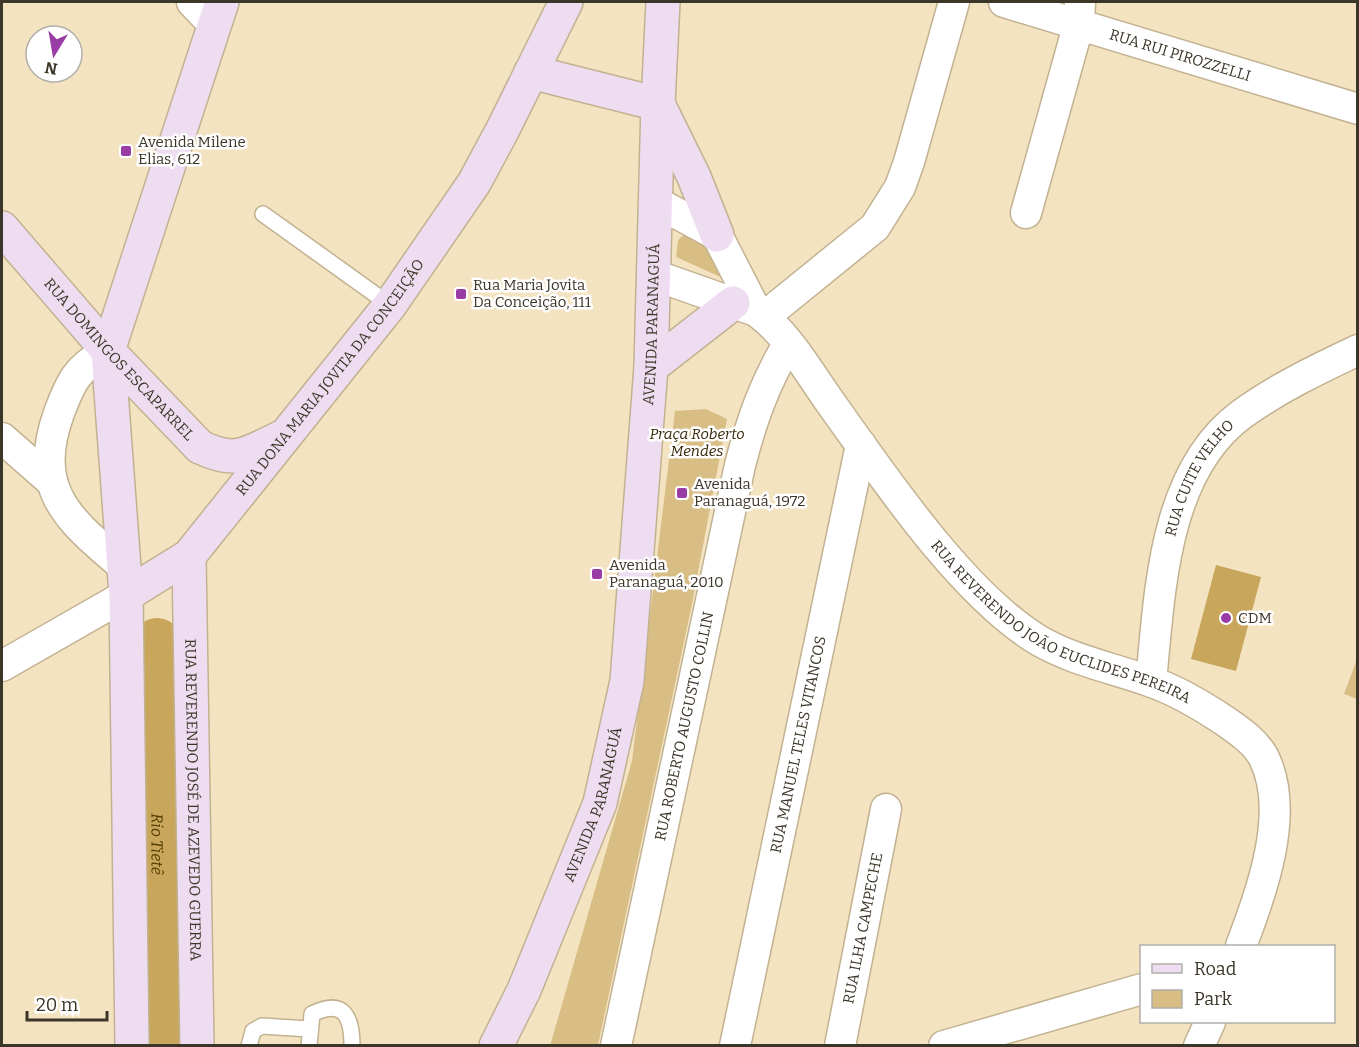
<svg xmlns="http://www.w3.org/2000/svg" width="1359" height="1047" font-family="Bitter,serif">
<rect width="100%" height="100%" fill="#f4e3c1"/>
<path fill="#d8be85" d="M687,232L713,248L736,284L676,257L678,240Z
M706,409L727,419L691,609L598,1045L550,1046L632,761L675,411Z
M1357,659V699L1344,694Z"/>
<path fill="#c8a65c" d="M1216,565L1261,577L1236,671L1191,659Z"/>
<g fill="none" stroke-linecap="round" stroke-linejoin="round">
<path stroke="#c8a65c" stroke-width="48" id="s1" d="M157,642L158,1046"/>
<g stroke="#c2b291" stroke-width="18">
<path id="lane" d="M263,214L390,305
M249,1046L253,1031L262,1026L309,1029
M309,1046L312,1014C344,998 352,1017 352,1046"/>
</g>
<g stroke="#c2b291" stroke-width="33">
<g id="street">
<path d="M192,2L215,26"/>
<path id="s2" d="M1004,2L1358,109"/>
<path d="M656,202L717,235L756,311"/>
<path d="M1026,213L1079,23L1080,2"/>
<path id="s3" d="M654,275L756,311C787,333 808,371 830,402C883,476 961,593 1038,640C1072,660 1112,668 1149,681C1176,690 1201,705 1225,721C1238,730 1256,742 1264,758C1291,813 1261,893 1241,946"/>
<path d="M764,317L875,227L900,187L909,162L954,2"/>
<path d="M108,351C77,368 71,381 59,413C31,491 69,520 124,567"/>
<path d="M2,438L51,481"/>
<path d="M2,666L126,595"/>
<path id="s4" d="M1151,681C1160,592 1163,472 1242,414C1278,388 1318,369 1358,350"/>
<path id="s5" d="M616,1046L740,465C752,419 764,385 788,344"/>
<path id="s6" d="M735,1046L861,445"/>
<path id="s7" d="M840,1046L886,809"/>
<path d="M944,1046L1142,989"/>
<path d="M1199,1046L1210,1022"/>
</g>
</g>
<g stroke="#c2b291" stroke-width="36">
<g id="secondary">
<path d="M531,72L658,104L694,177L717,235"/>
<path id="s8" d="M2,228L108,351L200,447C238,465 247,453 282,437"/>
<path d="M651,367L733,303"/>
<path id="s9" d="M189,556L197,1046"/>
<path id="s10" d="M126,595L189,556L390,305L474,183L502,131L566,2"/>
<path d="M132,1046L126,595L108,351L222,2"/>
<path id="s11" d="M496,1046L524,990L600,803L627,681L651,367L658,104L663,2"/>
</g>
</g>
<use href="#lane" stroke="#fff" stroke-width="15"/>
<use href="#street" stroke="#fff" stroke-width="30"/>
<use href="#secondary" stroke="#eeddf1" stroke-width="33"/>
</g>
<g fill="#993ca6" stroke="#fff" stroke-width="2">
<rect x="120" y="145" width="12" height="12" rx="3"/>
<rect x="455" y="288" width="12" height="12" rx="3"/>
<rect x="676" y="487" width="12" height="12" rx="3"/>
<rect x="591" y="568" width="12" height="12" rx="3"/>
<circle cx="1226" cy="618" r="6"/>
</g>
<g text-anchor="middle" dominant-baseline="central" stroke-width="5" stroke-linejoin="round" paint-order="stroke">
<g font-size="15" fill="#3c3628" stroke="#fff">
<text stroke="none"><textPath href="#s2" startOffset="184">RUA RUI PIROZZELLI</textPath></text>
<text stroke="none"><textPath href="#s11" startOffset="747">AVENIDA PARANAGUÁ</textPath></text>
<text stroke="none"><textPath href="#s8" startOffset="176">RUA DOMINGOS ESCAPARREL</textPath></text>
<text stroke="none"><textPath href="#s10" startOffset="302">RUA DONA MARIA JOVITA DA CONCEIÇÃO</textPath></text>
<text stroke="none"><textPath href="#s4" startOffset="212">RUA CUITE VELHO</textPath></text>
<text stroke="none"><textPath href="#s3" startOffset="554">RUA REVERENDO JOÃO EUCLIDES PEREIRA</textPath></text>
<text stroke="none"><textPath href="#s5" startOffset="327">RUA ROBERTO AUGUSTO COLLIN</textPath></text>
<text stroke="none"><textPath href="#s6" startOffset="308">RUA MANUEL TELES VITANCOS</textPath></text>
<text stroke="none"><textPath href="#s9" startOffset="244">RUA REVERENDO JOSÉ DE AZEVEDO GUERRA</textPath></text>
<text stroke="none"><textPath href="#s11" startOffset="261">AVENIDA PARANAGUÁ</textPath></text>
<text stroke="none"><textPath href="#s7" startOffset="120">RUA ILHA CAMPECHE</textPath></text>
</g>
<g font-size="15" fill="#3c3628" stroke="#fff" text-anchor="start">
<text x="138" y="142">Avenida Milene<tspan x="138" dy="17">Elias, 612</tspan></text>
<text x="473" y="285">Rua Maria Jovita<tspan x="473" dy="17">Da Conceição, 111</tspan></text>
<text x="694" y="484">Avenida<tspan x="694" dy="17">Paranaguá, 1972</tspan></text>
<text x="609" y="565">Avenida<tspan x="609" dy="17">Paranaguá, 2010</tspan></text>
<text x="1238" y="618">CDM</text>
</g>
<g font-size="15" font-style="italic" fill="#362806" stroke="#fff">
<text x="697" y="434">Praça Roberto<tspan x="697" dy="17">Mendes</tspan></text>
</g>
<g font-size="16" font-style="italic" fill="#563f00" stroke="#fff">
<text stroke="none"><textPath href="#s1" startOffset="202">Rio Tietê</textPath></text>
</g>
</g>
<rect width="1359" height="1047" fill="none" stroke="#3c3628" stroke-width="6"/>
<rect x="1140" y="945" width="195" height="78" fill="#ffffff" stroke="#b1afa9" stroke-width="1.5"/>
<rect x="1152" y="964" width="30" height="9" fill="#eeddf1" stroke="#b1afa9" stroke-width="1.5"/>
<text x="1194" y="975" font-size="18" fill="#3c3628">Road</text>
<rect x="1152" y="990" width="30" height="18" fill="#d8be85" stroke="#b1afa9" stroke-width="1.5"/>
<text x="1194" y="1005" font-size="18" fill="#3c3628">Park</text>
<g transform="translate(54 54) rotate(191)"><circle r="28" fill="#ffffff" stroke="#b1afa9" stroke-width="1.5"/>
<path d="M0-4.5L10 22L0 15L-10 22Z" fill="#993ca6"/>
<text y="-9" font-size="16" font-weight="bold" text-anchor="middle" fill="#3c3628">N</text>
</g>
<path d="M27 1011v9h80v-9" fill="none" stroke="#3c3628" stroke-width="3"/>
<text x="36" y="1011" font-size="18" fill="#3c3628" stroke="#ffffff" stroke-width="4.5" paint-order="stroke">20 m</text>
</svg>
